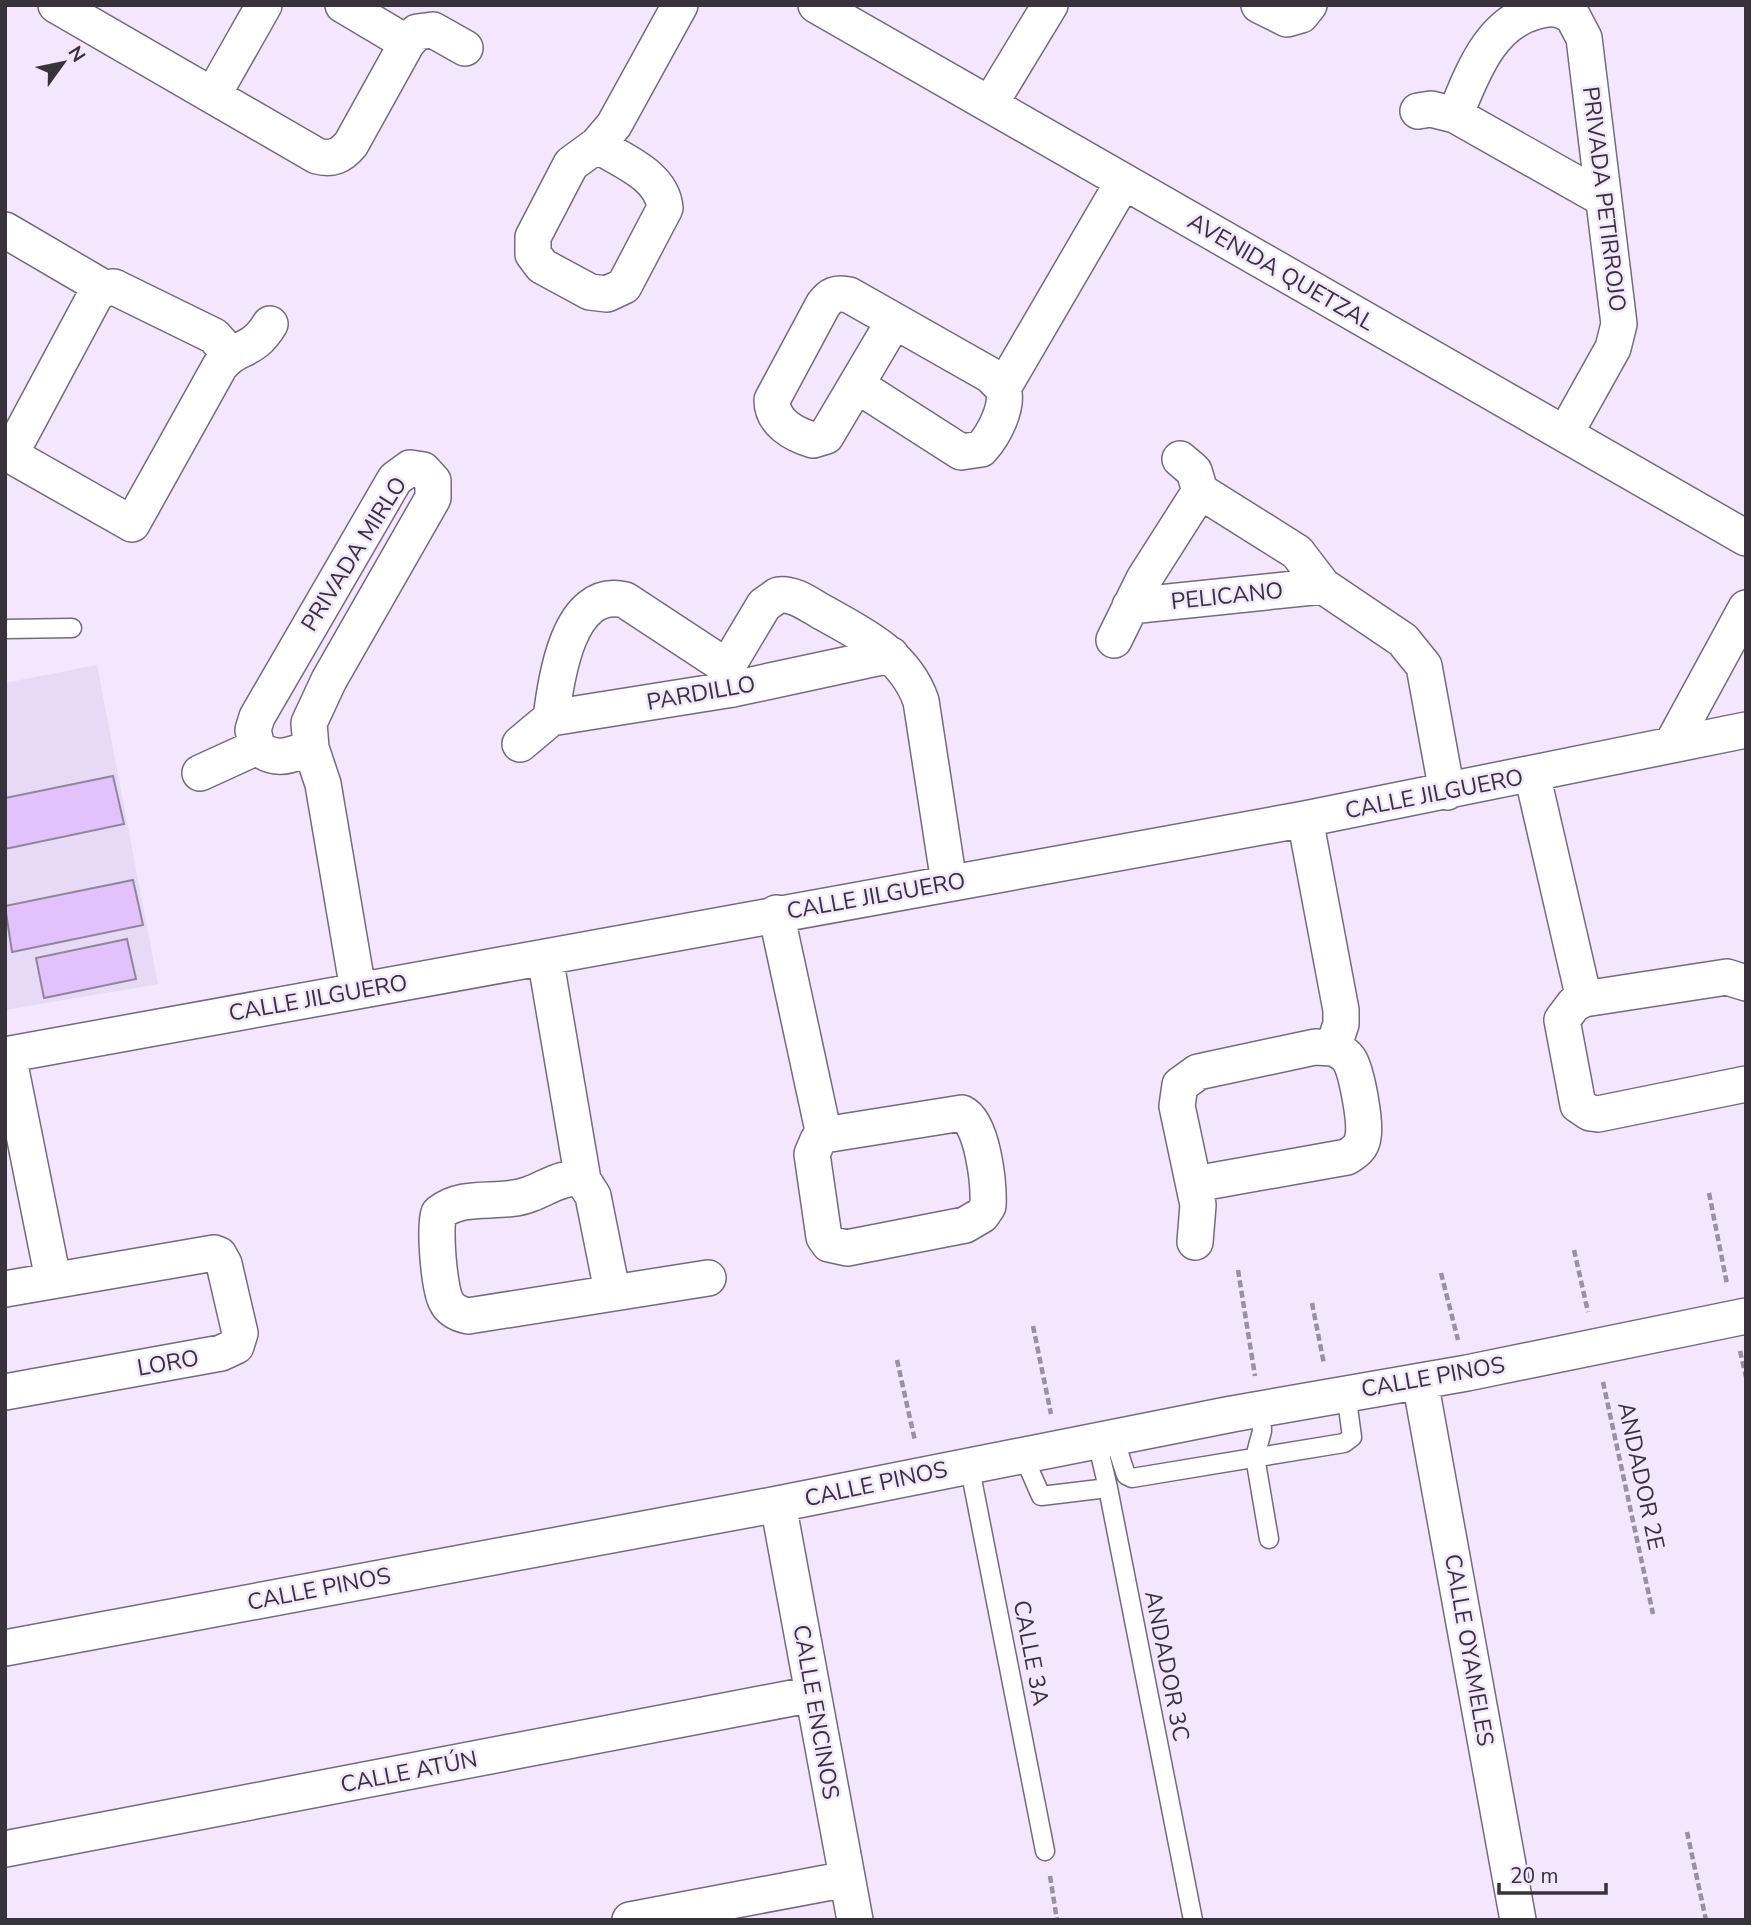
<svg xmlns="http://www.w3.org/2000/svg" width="1751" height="1925" font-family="'Nunito Sans',sans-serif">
<rect width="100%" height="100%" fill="#f3e6fd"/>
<path fill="#e8d9f6" d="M97,665L158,984L5,1010V683Z"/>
<path fill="#e2c1fc" stroke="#91869b" stroke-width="2" d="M113,776L124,824L5,849V798Z
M133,880L143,925L12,952L5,906Z
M127,939L136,979L44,998L36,958Z"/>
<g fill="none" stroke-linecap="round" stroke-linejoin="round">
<g stroke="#756a7e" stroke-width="21">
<path id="lane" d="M5,629L72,628
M1261,1409L1262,1431L1255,1457L1269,1539
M1114,1438L1126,1475L1132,1478L1344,1443L1352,1437L1346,1393
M1023,1455L1041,1496L1108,1488L1097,1441
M969,1464L1045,1851
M1108,1488L1193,1920"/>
</g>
<g stroke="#756a7e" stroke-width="38">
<path id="street" d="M56,5L317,156C332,160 341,156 351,144L407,43L417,32L433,30L465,48
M343,5L407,43
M816,5L1746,538
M1259,5L1287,19L1301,15L1309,5
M213,95L264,5
M990,104L1050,5
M1418,111L1431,109L1455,115L1602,198
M1455,115C1472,75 1489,23 1537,11C1552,7 1561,8 1573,17L1584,38L1619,324L1613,348L1565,434
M597,145C622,161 662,175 665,208L624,286L607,294L590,292L542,266L533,254V237L571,164L597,145L614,125L680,5
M5,230L104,288L114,287L214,336L231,355
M894,321L826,436L813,440C793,434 772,422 772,400L823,305C830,295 836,292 849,295L990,375L1003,388
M858,386L961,452L981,449C994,435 1009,406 1003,388L1123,182
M5,446L19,438L95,296L104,288
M5,452L132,524L220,366C238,344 252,354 270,324
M1200,491L1297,552L1323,586L1403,640L1424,666L1447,792
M1130,606L1323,586
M1114,640L1144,579L1200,491L1194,471L1180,459
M733,689L727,667L764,605L778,595C794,593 808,604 822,612C862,634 905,655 921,701L949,883
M551,718C556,680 568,586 625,600L727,667
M520,744L551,718L733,689L891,655
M1672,744L1746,608
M257,747L253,730L257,717L395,479L410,468L423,470L433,481V498L329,680L309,723L311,748L323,784L358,990
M200,773L257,747C276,763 290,755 311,748
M1532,774L1584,999L1574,1004L1562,1020L1578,1105L1590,1113L1598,1114L1746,1084
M776,913L824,1135L818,1140L812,1154L824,1237L829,1244L847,1248L965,1225L982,1215L988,1206C989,1184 983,1123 962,1113L824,1135
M545,957L583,1180L593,1196L612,1291
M1584,999L1727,977L1746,983
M5,1055L1305,819L1746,730
M8,1055L53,1279
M583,1180C565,1174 547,1188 530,1194C500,1206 465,1192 439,1213C434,1227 439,1288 446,1301C450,1310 459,1314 468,1316L708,1278
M1195,1184L1347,1157C1355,1152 1362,1147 1363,1137C1366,1122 1357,1074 1350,1061C1346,1054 1340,1051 1333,1048L1341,1024V1010L1305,819
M1195,1242L1198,1205L1177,1106L1180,1085L1198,1072L1315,1047L1333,1048
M5,1289L214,1253L219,1255L224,1264L240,1333L236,1346L221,1353L5,1392
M1420,1381L1518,1920
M778,1504L855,1920
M5,1648L778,1504L1232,1414L1467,1373L1746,1316
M5,1849L813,1694
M630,1920L847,1879"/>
</g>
<path stroke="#9a90a1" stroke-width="4.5" stroke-dasharray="7 3.5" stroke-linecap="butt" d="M1709,1193L1727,1284
M1574,1250L1588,1312
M1238,1270L1255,1376
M1441,1273L1458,1340
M1312,1303L1324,1364
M1033,1326L1051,1414
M1740,1351L1746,1377
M897,1360L915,1441
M1603,1382L1653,1614
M1687,1832L1706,1920
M1050,1876L1057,1920"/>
<use href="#lane" stroke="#fff" stroke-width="18"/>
<use href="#street" stroke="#fff" stroke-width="35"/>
</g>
<g text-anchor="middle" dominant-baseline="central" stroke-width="5" stroke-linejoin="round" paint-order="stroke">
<g font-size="23" fill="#37323b" stroke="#f3e6fd">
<text transform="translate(1604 199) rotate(83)">PRIVADA PETIRROJO</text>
<text transform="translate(1281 272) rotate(30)">AVENIDA QUETZAL</text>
<text transform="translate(354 554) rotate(-58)">PRIVADA MIRLO</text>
<text transform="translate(1227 596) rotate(-6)">PELICANO</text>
<text transform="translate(701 693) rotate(-10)">PARDILLO</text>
<text transform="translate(1434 794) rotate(-11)">CALLE JILGUERO</text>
<text transform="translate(876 896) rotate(-10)">CALLE JILGUERO</text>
<text transform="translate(318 998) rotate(-10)">CALLE JILGUERO</text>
<text transform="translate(168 1363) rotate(-10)">LORO</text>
<text transform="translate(1433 1377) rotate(-10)">CALLE PINOS</text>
<text transform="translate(1641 1476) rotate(78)">ANDADOR 2E</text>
<text transform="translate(876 1484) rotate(-12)">CALLE PINOS</text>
<text transform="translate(319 1589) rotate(-11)">CALLE PINOS</text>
<text transform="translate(1469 1650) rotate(80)">CALLE OYAMELES</text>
<text transform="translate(1031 1653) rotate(79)">CALLE 3A</text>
<text transform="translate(1167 1666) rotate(79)">ANDADOR 3C</text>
<text transform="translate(816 1712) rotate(80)">CALLE ENCINOS</text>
<text transform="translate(409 1772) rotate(-11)">CALLE ATÚN</text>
</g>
</g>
<rect width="1751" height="1925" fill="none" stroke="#37323b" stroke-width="14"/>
<g transform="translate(63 63) rotate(57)" stroke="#f3e6fd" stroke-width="5" paint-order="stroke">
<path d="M0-5L12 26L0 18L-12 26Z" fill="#37323b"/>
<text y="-10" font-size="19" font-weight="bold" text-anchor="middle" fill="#37323b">N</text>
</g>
<path d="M1499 1883v10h107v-10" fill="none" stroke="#37323b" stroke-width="3.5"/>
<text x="1510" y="1883" font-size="21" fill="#37323b" stroke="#f3e6fd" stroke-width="5" paint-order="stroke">20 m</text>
</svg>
